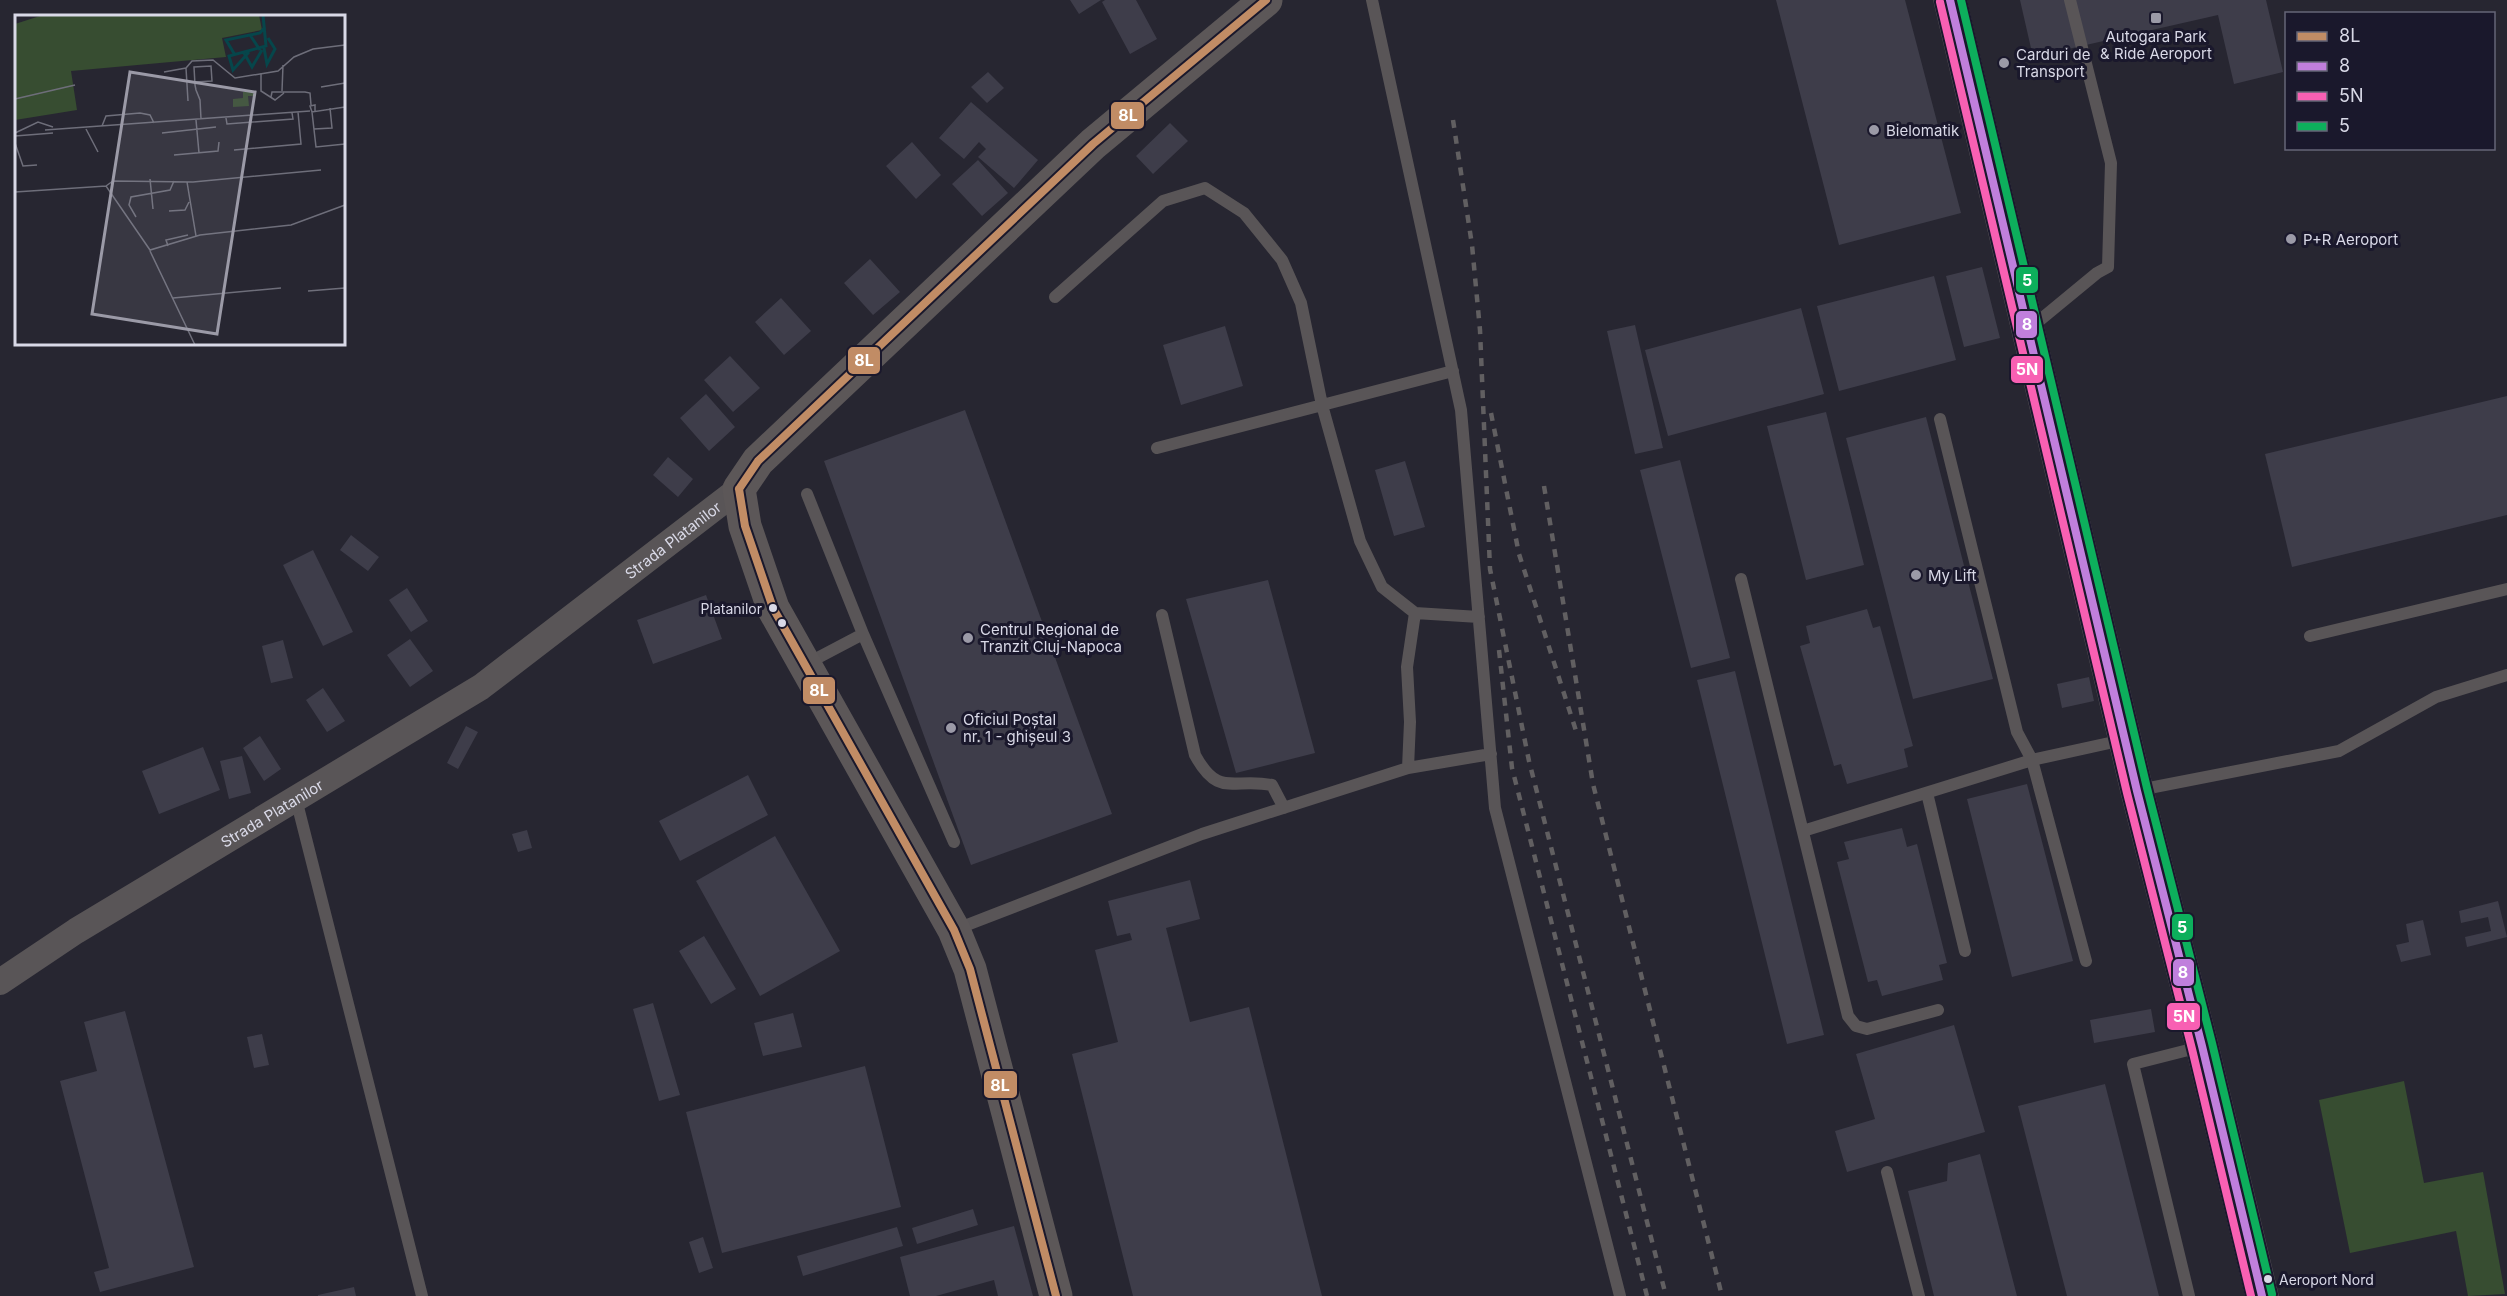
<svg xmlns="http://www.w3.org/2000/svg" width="2507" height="1296" font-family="Inter,sans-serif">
<rect width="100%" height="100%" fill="#272631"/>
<path fill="#374d31" d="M2404,1081L2424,1183L2483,1172L2505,1294L2468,1296L2456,1231L2350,1253L2319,1100Z"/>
<path fill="#3e3d4a" d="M1070,0H1101L1079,14Z
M1105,0H1136L1157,39L1130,54L1102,2Z
M1776,0H1905L1961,213L1839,245Z
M2020,0H2266L2283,72L2234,84L2218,15L2033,57Z
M988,72L1004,88L987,103L971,87Z
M971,102L1038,160L1014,188L978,157L986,149L979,142L964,159L939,138Z
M1170,123L1188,141L1153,174L1136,156Z
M912,142L941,175L916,199L886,166Z
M978,160L1008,193L982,216L952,184Z
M870,259L900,292L873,315L844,283Z
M1982,267L2000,338L1964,347L1946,276Z
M1934,276L1956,360L1839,391L1817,306Z
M781,298L811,331L784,355L755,322Z
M1801,308L1824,394L1668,436L1645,350Z
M1635,325L1663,448L1635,454L1607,331Z
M1225,326L1243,386L1181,405L1163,345Z
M730,356L760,388L733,412L704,380Z
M706,394L735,427L709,451L680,418Z
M2507,396V515L2292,567L2265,454Z
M965,410L1112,814L971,865L824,461Z
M1826,412L1864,565L1806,580L1767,426Z
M1926,417L1993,679L1913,699L1846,438Z
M668,457L693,479L678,497L653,475Z
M1680,460L1730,658L1691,668L1640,470Z
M1405,461L1425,527L1394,536L1375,470Z
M351,535L379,557L368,571L340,550Z
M313,550L353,632L323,646L283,565Z
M1268,580L1315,753L1236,773L1186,599Z
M407,588L428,621L411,632L389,600Z
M706,595L722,639L653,664L637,620Z
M1867,609L1873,628L1880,626L1913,746L1904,749L1908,767L1847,784L1841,764L1834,766L1800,646L1810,643L1806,626Z
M410,639L433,671L410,687L387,655Z
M283,640L293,678L271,683L262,646Z
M1735,671L1824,1035L1787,1044L1697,680Z
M2089,677L2094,701L2062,708L2057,684Z
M323,688L345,721L327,732L306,700Z
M466,726L478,732L458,769L447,763Z
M260,736L281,769L264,781L243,748Z
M203,747L220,790L159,814L142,771Z
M242,756L251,793L229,799L220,761Z
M748,775L768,815L680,861L659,821Z
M2027,784L2073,961L2012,977L1967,799Z
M1902,828L1907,847L1917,844L1947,963L1939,965L1943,980L1882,996L1877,980L1868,982L1837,862L1849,859L1844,842Z
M527,830L532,848L518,852L512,834Z
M775,836L840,951L760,996L696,881Z
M1190,880L1200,919L1166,928L1190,1022L1249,1007L1322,1296H1133L1072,1054L1118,1042L1095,950L1132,940L1130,933L1117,936L1108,901Z
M2498,901L2507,937L2467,947L2465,937L2491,931L2488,917L2461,923L2459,911Z
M2423,920L2431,955L2401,962L2396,945L2409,942L2406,924Z
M704,936L736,989L711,1004L679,951Z
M653,1003L680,1095L659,1101L633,1009Z
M2151,1009L2155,1032L2094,1043L2090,1020Z
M125,1011L194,1267L100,1292L94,1272L109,1268L60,1081L97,1071L84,1022Z
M793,1013L802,1047L763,1056L754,1023Z
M1954,1025L1985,1132L1847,1172L1835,1131L1875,1119L1856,1054Z
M262,1034L269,1065L254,1068L247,1037Z
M865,1066L901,1207L722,1253L686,1112Z
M2105,1084L2159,1296H2067L2018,1106Z
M1980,1154L2017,1296H1934L1908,1191L1947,1181L1948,1163Z
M973,1209L978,1225L917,1244L912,1228Z
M1014,1226L1033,1296H998L994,1280L936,1296H910L900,1257Z
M897,1227L903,1246L803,1276L797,1256Z
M703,1237L713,1268L699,1273L689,1242Z
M354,1287L356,1296H318V1295Z"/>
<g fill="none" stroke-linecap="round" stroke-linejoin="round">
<path stroke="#595557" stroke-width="12" d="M1372,0L1461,410L1495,808L1620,1296
M1055,297L1163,201L1205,188L1244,213L1282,260L1301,303L1322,405L1360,541L1382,587L1415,613L1479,617
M2029,329L2097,273L2108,267L2111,163L2070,0
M1940,419L2017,732L2032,760L2086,961
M1157,448L1453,371
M807,494L863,634
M1741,579L1848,1016L1856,1026L1867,1029L1938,1010
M1162,615L1195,755C1219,799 1233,777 1272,785L1284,808
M2310,636L2507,589
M806,664L863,634L954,842
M1408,768L1410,722L1407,667L1415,613
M2139,790L2339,751L2436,697L2507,675
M1927,793L1965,951
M296,799L422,1296
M1803,831L2032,760L2123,740
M954,930L1202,834L1408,768L1491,754
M1887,1172L1919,1296
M2189,1296L2133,1064L2200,1047"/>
<path stroke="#595557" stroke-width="26" id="s1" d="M0,982L76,931L481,687L739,489"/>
<path stroke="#5c5758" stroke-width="33" d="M1056,1296L970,969L954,930L773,608L745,526L739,489L758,461L1093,144L1266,0"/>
<path stroke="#625d5e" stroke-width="33" d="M1950,0L2137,791L2202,1046L2262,1296"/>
<path stroke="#615f61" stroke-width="4.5" stroke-dasharray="8 8" stroke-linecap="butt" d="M1453,120L1472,245L1480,330L1490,569L1529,761L1666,1296
M1491,413L1519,554L1578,737
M1544,486L1593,784L1722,1296
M1499,650L1512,768L1647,1296"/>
<g stroke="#1a182c" stroke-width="12">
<path id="bus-1" d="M739,489L745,526L773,608L954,930L970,969L1056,1296
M739,489L758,461L1093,144L1266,0"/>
</g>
<g stroke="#1a182c" stroke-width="12">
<path id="bus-2" d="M1950,0L2137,791L2202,1046L2262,1296"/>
</g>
<g stroke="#1a182c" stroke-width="12">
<path id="bus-3" d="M1940,2L2127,793L2192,1049L2251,1296"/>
</g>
<g stroke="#1a182c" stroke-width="12">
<path id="bus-4" d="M1961,0L2147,788L2212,1043L2272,1294"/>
</g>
<use href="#bus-1" stroke="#c18c65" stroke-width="8"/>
<use href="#bus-2" stroke="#c07fdc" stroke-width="8"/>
<use href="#bus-3" stroke="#f860b3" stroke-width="8"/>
<use href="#bus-4" stroke="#0daf5c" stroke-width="8"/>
</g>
<g fill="#9b9aa7" stroke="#1a182c" stroke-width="2">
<rect x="2150" y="12" width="12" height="12" rx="3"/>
<circle cx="2004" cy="63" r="6"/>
<circle cx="1874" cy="130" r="6"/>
<circle cx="2291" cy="239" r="6"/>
<circle cx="1916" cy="575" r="6"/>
<circle cx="968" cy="638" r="6"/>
<circle cx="951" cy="728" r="6"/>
</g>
<g fill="#d9d9e7" stroke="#1a182c" stroke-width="2">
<circle cx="773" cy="608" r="5"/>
<circle cx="782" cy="623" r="5"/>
<circle cx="2268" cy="1279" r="5"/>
</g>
<g text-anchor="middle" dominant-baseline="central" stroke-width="6" stroke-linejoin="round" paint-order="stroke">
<g font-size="14" fill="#d9d9e7" stroke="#1a182c" text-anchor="end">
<text x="762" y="608">Platanilor</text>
<text x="2279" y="1279" text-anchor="start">Aeroport Nord</text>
</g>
<g font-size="15" fill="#d9d9e7" stroke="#1a182c" text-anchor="start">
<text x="2156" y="36" text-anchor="middle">Autogara Park<tspan x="2156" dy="17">&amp; Ride Aeroport</tspan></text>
<text x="2016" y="54">Carduri de<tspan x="2016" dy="17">Transport</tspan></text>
<text x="1886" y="130">Bielomatik</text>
<text x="2303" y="239">P+R Aeroport</text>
<text x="1928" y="575">My Lift</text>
<text x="980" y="629">Centrul Regional de<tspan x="980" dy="17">Tranzit Cluj-Napoca</tspan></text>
<text x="963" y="719">Oficiul Poștal<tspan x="963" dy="17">nr. 1 - ghișeul 3</tspan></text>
</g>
<g font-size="15" fill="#d9d9e7" stroke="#1a182c">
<text stroke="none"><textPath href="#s1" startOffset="806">Strada Platanilor</textPath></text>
<text stroke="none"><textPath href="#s1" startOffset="320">Strada Platanilor</textPath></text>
</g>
</g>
<g transform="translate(15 15)">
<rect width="330" height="330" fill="#272631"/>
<path d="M28,0H244L247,15L207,23L211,42L56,56L62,95L0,105V9ZM228,77H240V81H233L234,91L218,92V84L228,83Z" fill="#374d31"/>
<path fill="none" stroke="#06464b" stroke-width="3" d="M235,20L245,35M249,33L252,49L260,34L253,23M234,37L218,55L214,41L251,31L248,0M229,38L237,52L247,35M220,40L211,25L245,18L250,12"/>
<path fill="none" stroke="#6e6e7a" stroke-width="1.5" d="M171,53L173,86M149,57L171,53L177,46L198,45L220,63L263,56L279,42L298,34L330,30M246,58V76L260,85L269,78M180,67L197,66L196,51L179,52L180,70L181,75L185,85L186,104M306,72L330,68M267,76L268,50M256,82L257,77H290L295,78L296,90M0,84L60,70M300,96V90L295,91L297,97L330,92M297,97L301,132L330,129M211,103L212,109L278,104L277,98M181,105L184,138M87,111L91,101L125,98L135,100L139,108M71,114L83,137M299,114L317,113L315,93M30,115L295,96M0,118L23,107L38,112M147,118L201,112M0,121L38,118M0,128L8,151L22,150M219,135L286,129L283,97M159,140L203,136L204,127M135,164L138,194M172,167L181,221M91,171L98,166L178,167L306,155M0,177L91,171L135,235L185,220L276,210L330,190M154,196L170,195L174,187M121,202L114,190L116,182L155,175L159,166M153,231L151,225L173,220M135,236L180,330M293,276L330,273M158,283L266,273"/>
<path fill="#9b9aa7" fill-opacity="0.15" stroke="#9b9aa7" stroke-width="3" d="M115,57L240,77L202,319L77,299Z"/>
<rect width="330" height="330" fill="none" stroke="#d9d9e7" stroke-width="3"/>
</g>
<g stroke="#1a182c" stroke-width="2">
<rect x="1110" y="101" width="35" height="29" rx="6" fill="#c18c65"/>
<rect x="2015" y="266" width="24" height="28" rx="6" fill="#0daf5c"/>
<rect x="2015" y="310" width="23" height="29" rx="6" fill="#c07fdc"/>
<rect x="847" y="346" width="34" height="29" rx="6" fill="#c18c65"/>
<rect x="2010" y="355" width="34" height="29" rx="6" fill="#f860b3"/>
<rect x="802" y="676" width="34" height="29" rx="6" fill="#c18c65"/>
<rect x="2171" y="913" width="23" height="28" rx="6" fill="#0daf5c"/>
<rect x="2172" y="958" width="23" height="29" rx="6" fill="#c07fdc"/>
<rect x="2166" y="1002" width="35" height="29" rx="6" fill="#f860b3"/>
<rect x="983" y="1070" width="35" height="29" rx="6" fill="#c18c65"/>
</g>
<g font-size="16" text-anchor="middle" font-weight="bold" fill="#fff">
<text x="1128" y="121">8L</text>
<text x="2027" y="286">5</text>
<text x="2027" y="330">8</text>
<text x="864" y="366">8L</text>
<text x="2027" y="375">5N</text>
<text x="819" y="696">8L</text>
<text x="2182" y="933">5</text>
<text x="2183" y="978">8</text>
<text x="2184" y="1022">5N</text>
<text x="1000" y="1091">8L</text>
</g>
<rect x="2285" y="12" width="210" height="138" fill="#1a182c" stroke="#666577" stroke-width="1.5"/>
<rect x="2297" y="32" width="30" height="9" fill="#c18c65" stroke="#666577" stroke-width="1.5"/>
<text x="2339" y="42" font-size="18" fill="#d9d9e7">8L</text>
<rect x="2297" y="62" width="30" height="9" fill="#c07fdc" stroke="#666577" stroke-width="1.5"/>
<text x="2339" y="72" font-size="18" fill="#d9d9e7">8</text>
<rect x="2297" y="92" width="30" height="9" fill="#f860b3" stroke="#666577" stroke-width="1.5"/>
<text x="2339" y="102" font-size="18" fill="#d9d9e7">5N</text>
<rect x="2297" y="122" width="30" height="9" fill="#0daf5c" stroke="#666577" stroke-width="1.5"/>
<text x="2339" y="132" font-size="18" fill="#d9d9e7">5</text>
</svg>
